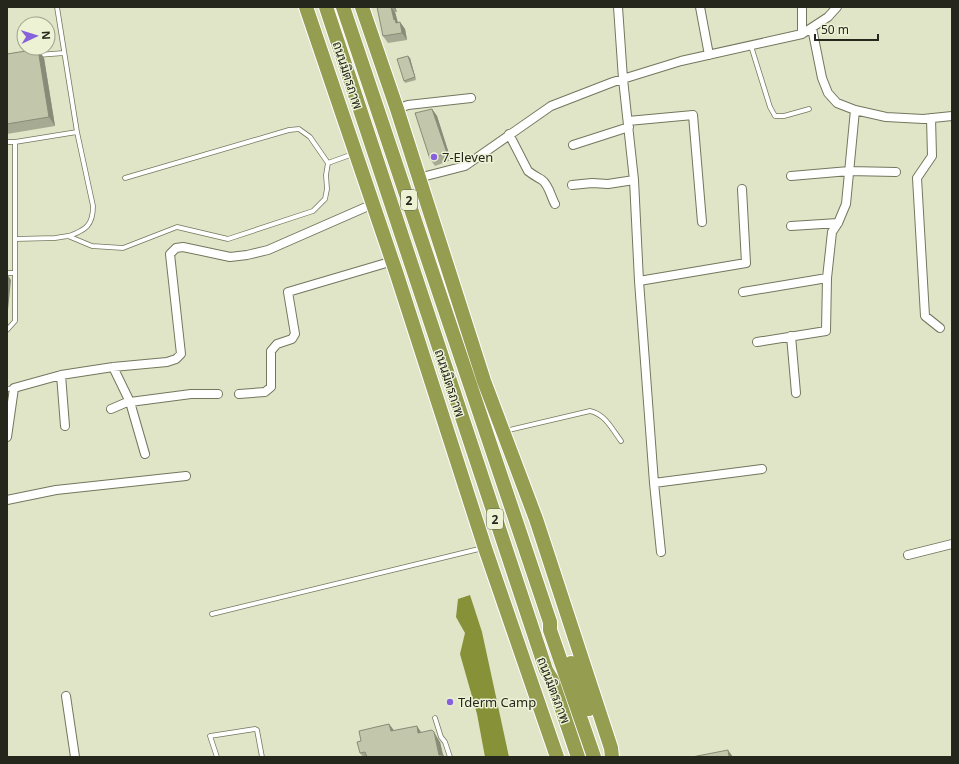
<svg xmlns="http://www.w3.org/2000/svg" width="959" height="764" font-family="'Noto Sans',Sarabun,sans-serif">
<rect width="100%" height="100%" fill="#e0e5c8"/>
<path fill="#879138" d="M470,595L482,632L509,757H485L477,714L460,654L465,633L456,617L458,599Z"/>
<g fill="none" stroke-linecap="round" stroke-linejoin="round">
<g stroke="#73775d" stroke-width="5.5">
<path id="lane" d="M57,7L77,132L93,206C93,225 86,230 69,236
M751,46L770,107L775,116H784L809,109
M38,55L64,53
M7,142H15
M125,178L289,130L299,129L310,137L328,163
M15,239L55,238L68,236L92,246L123,248L177,227L228,239L313,211L325,199L327,189L326,175L328,163L353,154
M7,273H15
M7,330L15,321V142L77,132
M7,389L14,388
M505,431L590,411C605,414 612,429 621,441
M212,614L483,548
M435,718L441,737L445,742L450,757
M217,757L210,736L255,729L257,730L262,757"/>
</g>
<g stroke="#73775d" stroke-width="10">
<path id="street" d="M618,7L623,79L634,180L639,281L654,483L762,469
M700,7L709,55
M812,28L822,78L828,93L837,103L855,110L886,117L923,119L952,116
M802,34V7
M397,109L408,105L471,98
M931,118L932,156L917,178L925,316L940,328
M628,121L693,115L702,222
M509,134L528,171C533,175 537,177 542,180C549,185 551,197 555,204
M573,145L629,127
M426,176L465,166L551,106L613,82L681,61L802,34L828,17L837,7
M791,176L849,171L896,172
M572,185L592,183L608,184L634,180
M791,226L838,223
M639,281L746,263L742,189
M743,292L827,278
M791,336L796,393
M757,342L826,331L827,278L832,232L838,223L846,204L855,110
M113,367L130,402L145,454
M61,375L65,426
M239,394L265,392L271,387V351L277,344L292,339L295,334L288,292L393,261
M111,409L125,403L130,402L191,394H218
M7,437L14,388L61,375L113,367L167,362L176,359L181,354L170,254L176,248L183,247L230,257L247,255L268,250L373,204
M654,483L661,552
M7,500L56,490L186,476
M908,555L952,544
M66,696L75,757"/>
</g>
<g stroke="#fff" stroke-width="16">
<path id="highway" d="M306,7L397,275L485,548L557,757
M326,7L546,670L552,680L578,757
M343,7L550,622V630L594,757
M362,7L397,109L484,381L536,519L611,748L612,757
M571,663L589,709"/>
</g>
<use href="#lane" stroke="#fff" stroke-width="4"/>
<use href="#street" stroke="#fff" stroke-width="8"/>
<use href="#highway" stroke="#949d50" stroke-width="14"/>
</g>
<path fill="#a7aa92" d="M377,7H395L397,12H395L398,23L400,22L405,29L407,40L388,43L383,36Z
M38,49L44,58L55,126L7,134V54Z
M410,58L416,80L405,83L404,81Z
M432,109L437,116L451,160L435,166L430,159Z
M389,724L394,731L421,732L440,742L443,755L445,757H363L360,753L361,741Z"/>
<path fill="#888b77" d="M391,7L395,12L398,23L401,30L394,20Z
M393,7H395L397,12Z
M400,22L405,29L407,40L402,33Z
M38,49L44,58L55,126L49,117Z
M408,56L410,58L416,80Z
M432,109L437,116L451,160L447,153Z
M7,274L11,280L7,320Z
M389,724L396,733L391,731Z
M417,726L423,735L418,733Z
M434,732L440,742L443,755L445,757H440L439,755Z
M728,750L733,757H729Z"/>
<path fill="#c2c6aa" stroke="#888b77" d="M377,7H391L394,20L395,19L396,23L400,22L402,33L383,36Z
M38,49L49,117L7,124V54Z
M408,56L415,77L404,81L397,59Z
M432,109L447,153L430,159L415,113Z
M389,724L391,731L417,726L418,733L432,730L434,732L439,755H443V757H367L365,752L360,753L357,742L361,741L359,731Z
M728,750L729,757H692Z"/>
<g fill="#8761db" stroke="#edf2d5" stroke-width="1.5">
<circle cx="434" cy="157" r="4"/>
<circle cx="450" cy="702" r="4"/>
</g>
<g text-anchor="middle" dominant-baseline="central" stroke-width="3" stroke-linejoin="round" paint-order="stroke">
<g fill="#edf2d5" stroke="#616454" stroke-width="1">
<rect x="401" y="190" width="16" height="20" rx="3"/>
<rect x="487" y="509" width="16" height="20" rx="3"/>
</g>
<g font-size="12" font-weight="bold" fill="#25271c">
<text x="409" y="200">2</text>
<text x="495" y="519">2</text>
</g>
<g font-size="13" fill="#25271c" stroke="#edf2d5">
<text transform="translate(348 75) rotate(72)">ถนนมิตรภาพ</text>
<text transform="translate(450 383) rotate(72)">ถนนมิตรภาพ</text>
<text transform="translate(554 690) rotate(69)">ถนนมิตรภาพ</text>
</g>
<g font-size="13" fill="#25271c" stroke="#edf2d5" text-anchor="start">
<text x="442" y="157">7-Eleven</text>
<text x="458" y="702">Tderm Camp</text>
</g>
</g>
<rect width="959" height="764" fill="none" stroke="#25271c" stroke-width="16"/>
<g transform="translate(36 36) rotate(86)"><circle r="19" fill="#edf2d5" stroke="#9da18b"/>
<path d="M0-3L7 15L0 10L-7 15Z" fill="#8761db"/>
<text y="-6" font-size="11" font-weight="bold" text-anchor="middle" fill="#25271c">N</text>
</g>
<path d="M815 34v6h63v-6" fill="none" stroke="#25271c" stroke-width="2"/>
<text x="821" y="34" font-size="12" fill="#25271c" stroke="#edf2d5" stroke-width="3" paint-order="stroke">50 m</text>
</svg>
